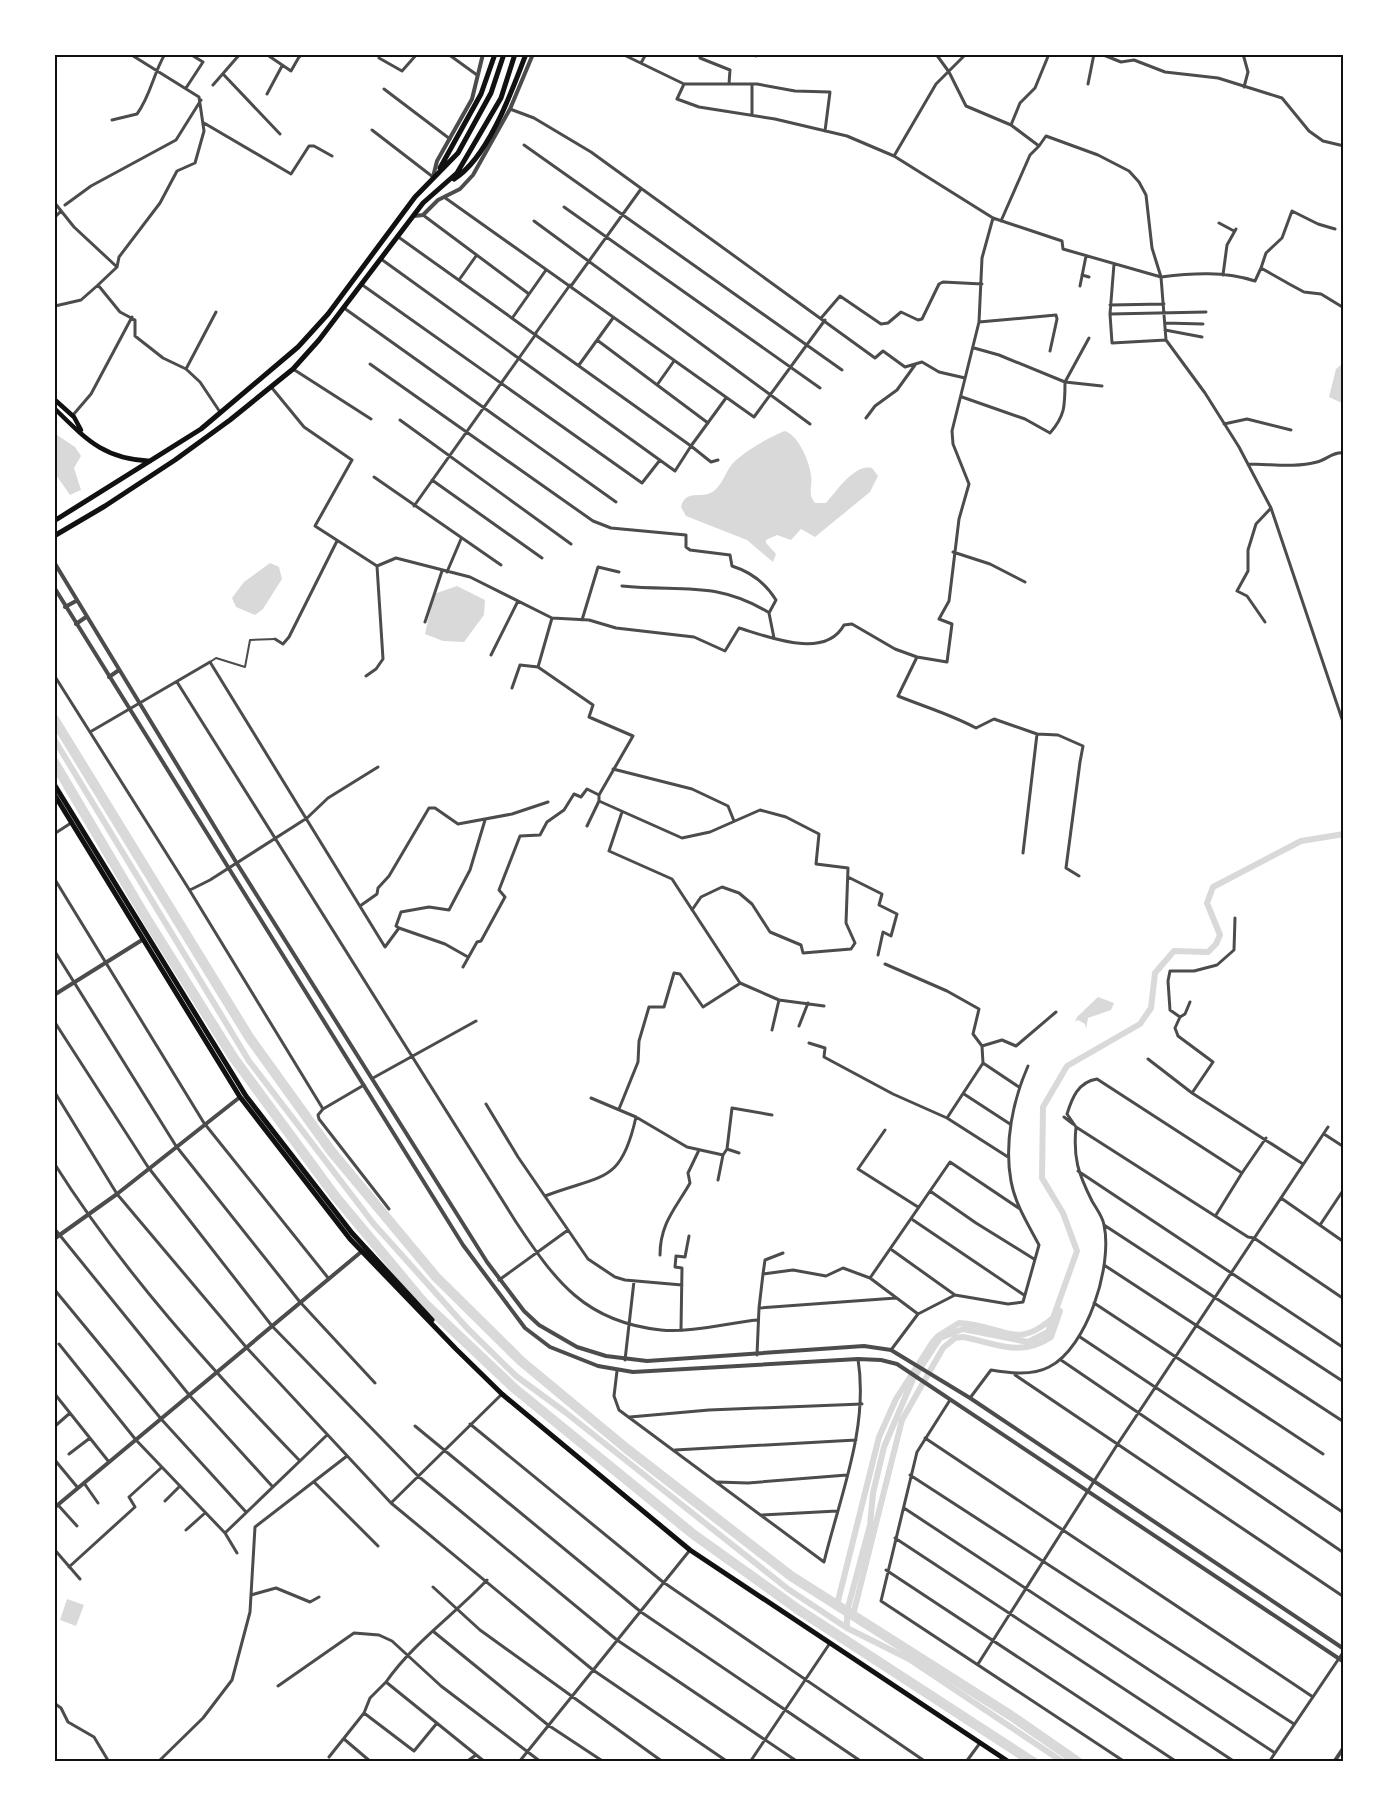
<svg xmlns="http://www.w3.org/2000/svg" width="1398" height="1816" font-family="'Fira Sans Condensed',sans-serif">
<rect width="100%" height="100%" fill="#fff"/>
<path fill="#d9d9d9" d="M1342,364H1344V404L1329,397L1336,369Z
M785,431C799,436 809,461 811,475C813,485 807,494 815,503H826C837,491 854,464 872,468L878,476L870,492L815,537L801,529L791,540L777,535L766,540V543L776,554L773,562L747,540L686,516L681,507C686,487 703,501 715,490C722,484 725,474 730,467C739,454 771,436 785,431Z
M54,433L75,447L81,456L74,468L81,490L70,495L54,472Z
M270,563L279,567L282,579L263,609L255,615L236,607L232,598L244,582Z
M457,586L485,600L484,615L464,642L443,641L425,634L434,594Z
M1098,997L1114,1003L1111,1010L1088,1018L1086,1029L1085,1024L1078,1020L1075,1022L1077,1017Z
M67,1599L84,1605L76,1626L60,1620Z"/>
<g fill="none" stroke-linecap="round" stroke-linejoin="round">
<path stroke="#d9d9d9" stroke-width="6" d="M54,739L249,1061L373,1223L467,1328L516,1376L565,1412L788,1589L847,1628L909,1659L1063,1762
M1060,1311L1051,1337C1020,1358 996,1343 963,1337L955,1338L943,1348L902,1420L853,1615L837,1605L879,1437L896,1399L932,1343L938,1336L959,1323C1008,1326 1017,1354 1060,1311Z
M847,1628V1611L870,1525L873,1493L884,1447L913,1379L940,1338L963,1329L1028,1342L1048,1332L1077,1251L1063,1213L1042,1178L1043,1107L1067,1066L1140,1024L1151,1008L1155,973L1174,951L1208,952L1216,944L1220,935L1207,903L1213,887L1301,841L1344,834"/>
<path stroke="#d9d9d9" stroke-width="10" d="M54,719L249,1037L331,1151L436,1277L521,1361L627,1449L791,1576L1010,1715L1078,1762
M54,762L148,921L233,1057L335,1196L424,1303L514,1388L693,1534L799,1610L1033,1762"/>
<path stroke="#4c4c4c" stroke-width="2" d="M210,662L216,658L245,667L250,640L275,639"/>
<path stroke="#4c4c4c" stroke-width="3" d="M130,54L199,97L204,131L195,163L177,171L160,203L119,257L117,267L98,285L120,312L135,320V336L163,358L186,369L200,382L220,412
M266,54L291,71L299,57L303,54
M380,54L379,58L402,71L417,54
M448,54L477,75
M622,54L684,84L677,99L699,107L775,119L847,136L894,156L993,218L1062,241L1063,249L1161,277L1166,340L1205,393L1239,447L1271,508L1344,725
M700,54V58L730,70L729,84
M753,54L756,56
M936,54L949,72L966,106L1011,125L1039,146L1046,136L1098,155L1129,171L1139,182L1146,195L1152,248L1161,277C1192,273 1225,271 1255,281L1261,268L1291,285L1304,292L1321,294L1344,308
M1057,54H1061
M1101,54L1121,62L1134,60L1165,72L1218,78L1282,98L1309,131L1323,141L1344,146
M1243,54L1248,72L1244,87
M641,63L646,54
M224,75L280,134
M684,84H757L795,91L830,92L825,131
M1088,84L1094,54
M213,85L240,54
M186,88L203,62L190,54
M384,89L450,139
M267,94L282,66
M510,109L534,118L591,152L875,358L883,351L905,367L922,362L939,372L965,378
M752,114V84
M112,120L137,114C151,95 153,74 165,54
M204,123L291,174L309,146H314L332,156
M1011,125L1020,103L1035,88L1049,54
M372,130L433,177
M524,145L842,370
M894,156L936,84L966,54
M444,197L754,417L825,320
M54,202L74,227L117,267
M65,205L91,186L176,140L201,100
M564,207L820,388
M423,215L529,294
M54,218L61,211
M534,221L810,424
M1001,221L1030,155L1039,146
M1219,223L1234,231
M397,236L691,446L726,398
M381,259L675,471L691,446L711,462L718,460
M1114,264L1110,314L1112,343L1166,340
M1261,268L1266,253L1282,238L1292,211L1318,224L1335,229
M1082,275L1089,277
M1223,275L1227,245L1236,229
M459,280L476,256
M361,284L642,483L660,460
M571,286L641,189
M1080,286L1086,256
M1110,305L1164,304
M55,306L81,300L98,285
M344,308L616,502
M1110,314L1206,312
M513,317L546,270
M822,317L840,296L881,324L888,323L901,312L918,320L922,319L939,284L943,282L982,284
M979,322L1056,315L1057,319L1050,351
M1165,323L1203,324
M1165,330L1202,337
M535,334L570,285
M1089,338L1065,382L1102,386
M597,340L708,423
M370,364L593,521L611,528L686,535V547L690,550L730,555L732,566C751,572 765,582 776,600L769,613L774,638
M579,365L613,318
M186,369L216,312
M293,369L371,419
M657,385L674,361
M272,388L304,427L352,460L315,526L377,566L396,558L470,577L552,618L538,667L593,705L589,717L633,736L599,795V801L587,826
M962,397L1025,419L1050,433C1065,416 1065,406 1065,382L999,355L974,348
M73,415L91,394L132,317
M866,418L875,406L897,390L915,365
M400,420L571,544
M1224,424L1247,419L1291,430
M1248,464C1271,464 1295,468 1317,462C1326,460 1334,451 1344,453
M374,477L501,565
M432,480L542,558
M414,506L536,334
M953,552L990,564L1025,582
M447,572L461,539
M622,586C680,592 714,580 768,612
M552,618L589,620L616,628L694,637L725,651L739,628C769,637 825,660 844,625L852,624L895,649L917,657L947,662L952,624L939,619L949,601L959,519L969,484L953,444L952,431L979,322L982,258L993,218
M582,620L598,567L619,572
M425,622L442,571
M1265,622L1247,596L1237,591L1248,571V550L1256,524L1271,508
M275,639L283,644L289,637L337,541
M491,655L518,601
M917,657L898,696C925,707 950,714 976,728L994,719L1037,734L1023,853
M54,675L187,886L323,1109L364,1085
M366,676L376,669L383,659L377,566
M177,682L516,1222C556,1282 585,1322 661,1330C689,1333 729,1323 757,1320
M512,688L520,665L538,667
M90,732L210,662L385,947L399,928L396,926L401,912L429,907L449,910L470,870L485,820
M1037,734L1058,735L1083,746L1080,762L1066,868L1079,876
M613,769L692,789L728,806L734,821
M599,801L682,838L710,832L760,810L786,817L819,834L816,864L848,868L846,923L855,943L851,949L803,953L801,945L770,932L752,904L739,893L722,887L701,897L692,910
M622,812L609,851L672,879L740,983L779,1000L824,1006
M54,834L71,823
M848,877L882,894L879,905L897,914L891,936L883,932L878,955
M54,878L204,1123L329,1279
M190,890L210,880L307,818L328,798L378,767
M360,906L377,894L378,888L389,876L429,808H435L458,824L512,814L548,802
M399,928L445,944L468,957
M54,950L176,1146L300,1302L375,1383
M885,964L947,991L979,1009L973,1034L982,1046L983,1063L947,1118
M463,967L477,942L481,941L505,897L499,890L520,836L540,835L547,822L564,810L574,794L581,797L587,789L599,795
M1190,1002L1185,1014L1180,1017L1170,1010L1168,981L1170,971H1194L1217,965L1234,950L1235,918
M1180,1017L1175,1028L1178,1036L1213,1062L1192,1093
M54,1021L148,1167L272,1326L418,1476L617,1640L798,1762
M799,1026L808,1003
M772,1030L779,1000
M809,1043L825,1048L824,1057L893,1094L947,1118L1008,1157
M982,1046L1002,1040L1016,1046L1056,1012
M1148,1059L1192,1093L1303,1164
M983,1063L1019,1087
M373,1078L476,1021
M54,1091L117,1194L246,1347L391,1503L593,1670L728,1762
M964,1094L1010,1124
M591,1098L636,1117L687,1147L723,1155L727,1149
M486,1104L518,1157L588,1259L615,1277L625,1280L682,1285
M323,1109L318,1115L319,1119L389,1209
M619,1109L638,1062L639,1041L649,1007H664L674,973L680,974L703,1007L739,984
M1064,1117L1073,1124
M1076,1127L1067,1114C1072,1098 1078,1082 1097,1079L1242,1173L1216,1215
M885,1130L858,1169L918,1207
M1324,1134L1344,1147
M739,1153L727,1149L732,1108L772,1115
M54,1163C122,1271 210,1368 299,1460
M1078,1171L1344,1348
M1242,1173L1266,1138
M718,1180L723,1155
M930,1191L976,1223L1034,1259
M545,1196C602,1174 621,1185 636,1117
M1281,1198L1344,1242
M913,1220L1024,1295
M1104,1225L1344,1382
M1320,1225L1344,1189
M54,1228L190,1396L272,1486
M892,1250L955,1295
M660,1255C660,1223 676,1208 690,1183L688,1173L699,1150
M1104,1265L1344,1422
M763,1274L765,1260L783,1253
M870,1278L950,1162L1020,1209
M499,1280L568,1230
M54,1289L162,1420L246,1512
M1094,1303L1323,1454
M759,1308L763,1274L793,1270L826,1276L843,1268L870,1278L918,1314
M681,1329L682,1268L675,1267L676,1256L685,1257L689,1236
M1080,1337L1344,1513
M59,1344L136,1440L225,1533L237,1553
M891,1350L918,1314L955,1295L1008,1304L1023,1302L1039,1245C1028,1224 1015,1204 1011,1181C1004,1143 1013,1100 1028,1066
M757,1355L759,1308L896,1298
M625,1360L634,1281
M1061,1360L1344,1553
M617,1371L614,1396L619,1410L824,1562C840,1496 869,1428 858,1359
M1015,1375L1344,1597
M54,1393L109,1462
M970,1398L991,1370C1009,1373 1032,1376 1049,1367C1087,1348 1113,1266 1104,1225C1103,1217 1096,1208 1092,1201C1078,1173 1073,1158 1076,1127L1248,1237L1254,1238L1344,1299
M950,1400L917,1452L881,1601L1125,1762
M630,1417L709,1410L862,1404
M470,1424L663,1582L926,1762
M415,1426L641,1612L862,1762
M54,1427L70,1413
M925,1438L1313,1697
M675,1450L856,1440
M69,1454L90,1438
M54,1459L78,1488
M910,1475L1294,1724
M314,1482L378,1546
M717,1482L748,1483L847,1475
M84,1483L98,1503
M165,1501L179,1487
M391,1503L502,1394
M58,1505L77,1526
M904,1508L1275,1753
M761,1515L837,1511
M186,1530L205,1513
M225,1533L327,1435
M895,1538L1235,1762
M54,1549L80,1579
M69,1567L135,1507L129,1497L161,1468
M886,1570L1177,1762
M433,1587L480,1630L663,1762
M251,1595L276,1588L310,1602L319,1597
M434,1632L548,1725L604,1762
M978,1664L1117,1445L1328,1127
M278,1686L354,1633L379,1635L392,1641L441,1686L541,1762
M54,1703L61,1708L68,1722L94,1737L109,1762
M364,1713L414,1751L437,1723
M344,1739L371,1762
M329,1757L364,1713L370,1698L386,1682
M158,1762L203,1718L232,1680L250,1612L255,1527L347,1456
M466,1762L476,1755
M485,1762L386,1682C413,1643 455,1614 487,1580
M519,1762L690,1550
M750,1762L830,1643
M966,1762L980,1743
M1269,1762L1344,1651"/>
<path stroke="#4c4c4c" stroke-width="4" d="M433,177L437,161L472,99L483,54
M414,216L423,215L438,200L460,189L473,175L510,109L533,54
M54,562L236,862L487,1262L524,1311L539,1325L577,1347L606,1356L647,1361L864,1346L891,1350L970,1398L1344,1649
M54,587L463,1245L525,1328L550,1347L598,1366L633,1372L858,1359L881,1360L897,1364L1344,1662
M65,607L76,601
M76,624L86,617
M109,677L119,670
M54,995L142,940
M54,1239L117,1194L240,1097
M54,1508L361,1252
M1334,1762L1344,1747"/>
<path stroke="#111" stroke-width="4.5" d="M54,399L74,417L81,430
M54,408C86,439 103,459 150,461"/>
<path stroke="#111" stroke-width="5" d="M440,168L481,94L495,54
M454,179C488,158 512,91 526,54
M54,521L201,429L298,347L328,314L415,197L458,153L491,93L504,54
M54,536L105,506L175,460L230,420L293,369L319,340L423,203L457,173L501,98L515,54
M54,784L246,1096L352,1233L432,1320
M54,794L240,1097L350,1239L456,1349L502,1394L690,1550L1009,1762"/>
</g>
<rect width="1398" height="1816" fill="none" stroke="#ffffff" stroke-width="111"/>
<rect x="56" y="56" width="1286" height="1704" fill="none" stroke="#111" stroke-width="2"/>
</svg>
